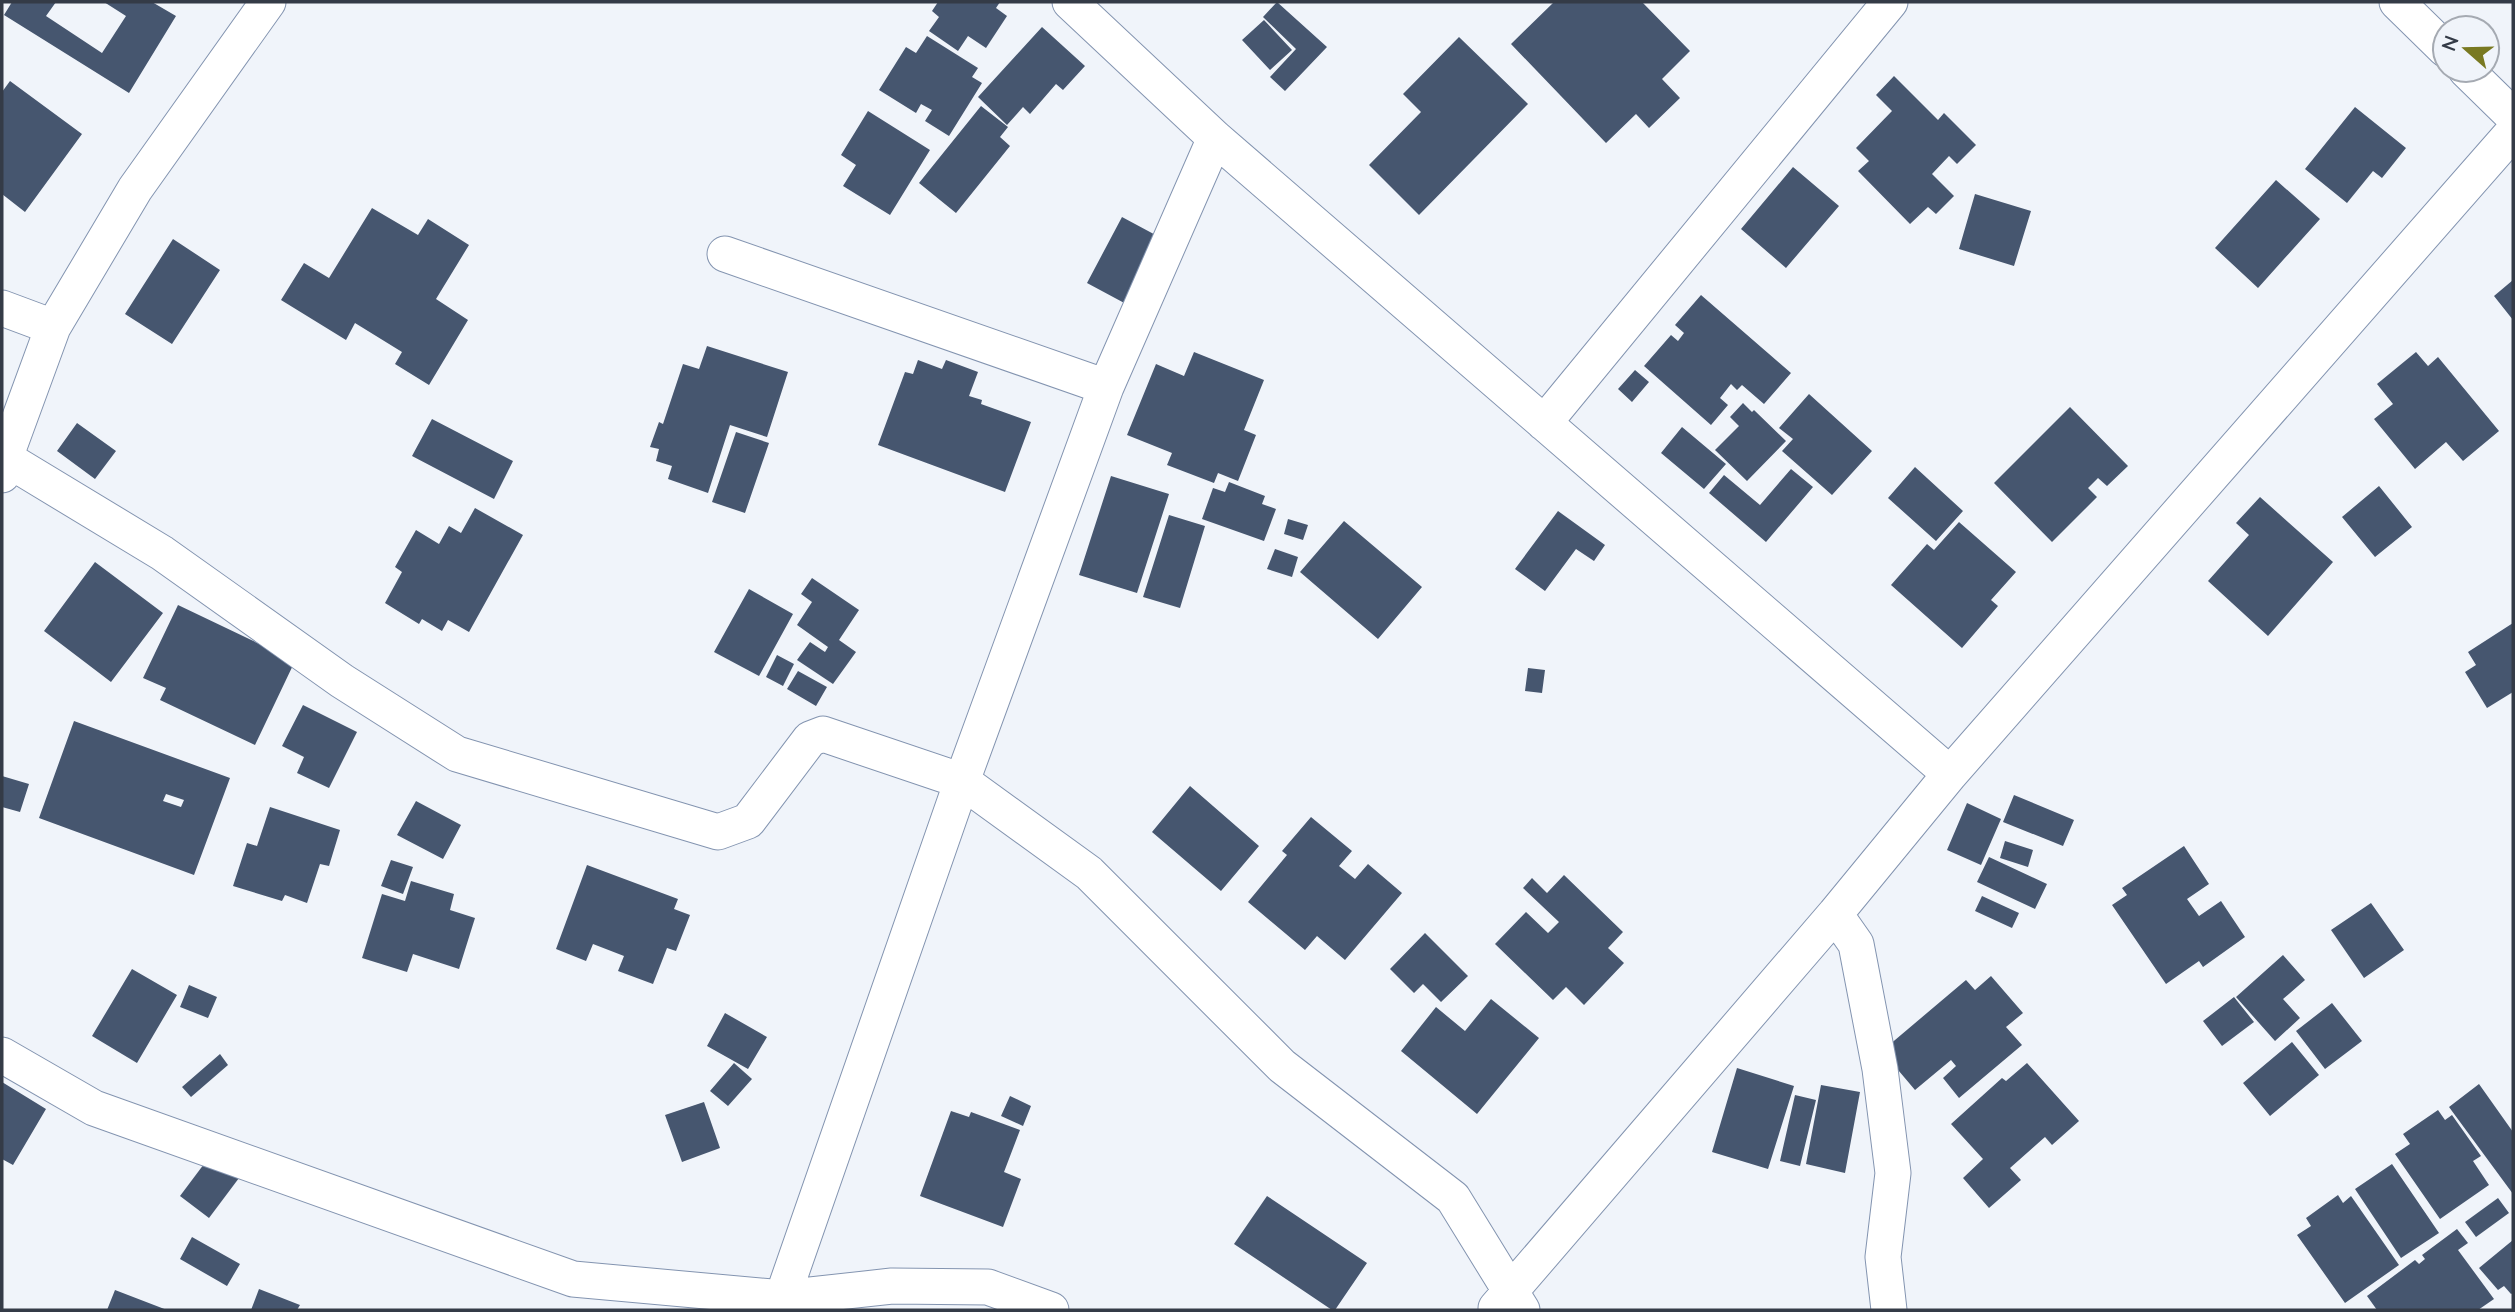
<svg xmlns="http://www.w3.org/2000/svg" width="2515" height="1312" font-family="Lato,sans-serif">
<rect width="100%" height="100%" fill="#f0f4fa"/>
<path fill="#46566f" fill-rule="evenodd" d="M12,2H56L46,16L102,53L126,16L104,2H152L176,16L129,93L4,15Z
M938,2H1000L996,8L1007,16L986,48L968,36L958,51L929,31L939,17L932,11Z
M1277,2L1327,47L1285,91L1270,77L1296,49L1263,17Z
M1554,2H1642L1690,51L1662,79L1680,98L1649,128L1636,114L1606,143L1511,44Z
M1264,20L1292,50L1270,70L1242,40Z
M1042,27L1085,66L1063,90L1056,84L1030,114L1023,107L1007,125L978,97Z
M927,36L978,68L972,77L982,83L949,136L925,121L932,110L921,104L916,113L879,90L906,47L916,53Z
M1459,37L1528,104L1419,215L1369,165L1421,112L1403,94Z
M1894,76L1938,120L1944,113L1976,145L1957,164L1949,156L1932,174L1954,196L1936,214L1928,207L1910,224L1858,171L1869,161L1856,148L1892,111L1876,95Z
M10,81L82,134L25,212L2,194V92Z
M981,106L1008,127L1000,137L1010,146L956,213L919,183Z
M2355,107L2406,148L2382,178L2373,171L2347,203L2305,169Z
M868,111L930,150L890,215L843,186L856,165L841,155Z
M1793,167L1839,206L1786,268L1741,229Z
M2276,180L2320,219L2258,288L2215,248Z
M1975,194L2031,211L2014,266L1959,249Z
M372,208L418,235L428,219L469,245L436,299L468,320L429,385L395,364L402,352L355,323L346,340L281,300L304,263L329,278Z
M1122,217L1163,239L1128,305L1087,283Z
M173,239L220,270L172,344L125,314Z
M2513,280V320L2494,296Z
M1701,295L1791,373L1764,404L1742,385L1737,390L1731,384L1720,398L1728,405L1711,425L1644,366L1671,335L1678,341L1684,333L1675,325Z
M707,346L788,372L767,437L730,425L708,493L668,479L672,466L656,461L659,449L650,447L659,422L663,424L683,364L699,369Z
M1194,352L1264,380L1244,430L1256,435L1238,481L1218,473L1214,483L1167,465L1172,453L1127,435L1156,364L1184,376Z
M2416,352L2428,366L2438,357L2499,431L2463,461L2446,442L2415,469L2374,419L2393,404L2377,384Z
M918,360L942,369L946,360L978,372L969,396L982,400L981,404L1031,422L1005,492L878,445L905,372L913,374Z
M1635,370L1649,382L1632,402L1618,389Z
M1809,394L1872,451L1832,495L1782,451L1793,439L1779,428Z
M1743,403L1752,412L1754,410L1786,441L1747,481L1715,450L1739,426L1730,417Z
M2070,407L2128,466L2107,486L2098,478L2088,488L2097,497L2052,542L1994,483Z
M432,419L513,461L494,499L412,456Z
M77,423L116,451L95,479L57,451Z
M1682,427L1726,464L1704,489L1661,453Z
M736,432L769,443L745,513L712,502Z
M1915,467L1963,511L1936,541L1888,498Z
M1791,469L1813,487L1766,542L1709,493L1724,475L1760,505Z
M1111,476L1169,494L1137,593L1079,575Z
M1229,482L1265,496L1262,504L1276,509L1264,541L1202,519L1213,488L1225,492Z
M2379,486L2412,527L2375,557L2342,517Z
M2260,497L2333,562L2268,636L2208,581L2249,535L2236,523Z
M475,508L523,535L469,632L448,620L442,631L422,619L419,624L385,603L402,572L395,567L416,530L439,544L449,526L461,533Z
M1558,511L1605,545L1594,561L1576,549L1545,591L1515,569Z
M1169,515L1205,526L1180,608L1143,597Z
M1288,519L1308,525L1303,540L1284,534Z
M1344,521L1422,587L1378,639L1300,572Z
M1959,522L2016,572L1991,600L1998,606L1962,648L1891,585L1927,544L1934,550Z
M1275,549L1298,557L1292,577L1267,569Z
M95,562L163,613L111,682L44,631Z
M812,578L859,610L839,640L856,652L833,684L797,660L810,642L825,652L828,647L797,625L812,602L801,594Z
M749,589L793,614L759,676L714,652Z
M178,605L295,661L255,745L160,700L166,688L143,678Z
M2513,623V692L2487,708L2465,672L2476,665L2468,652Z
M777,655L794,664L783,686L766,677Z
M1528,668L1545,670L1542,693L1525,691Z
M798,671L827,687L816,706L787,689Z
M303,705L357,732L329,788L297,773L304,757L282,746Z
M74,721L230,778L194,875L39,818ZM166,794L184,800L181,807L163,801Z
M2,776L29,784L20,812L2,807Z
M1190,786L1259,846L1221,891L1152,832Z
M2014,795L2074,820L2063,846L2003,822Z
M416,801L461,825L443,859L397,835Z
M1967,803L2001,819L1981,865L1947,850Z
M270,807L340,830L329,866L320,864L307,903L285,895L282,901L233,886L247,843L257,846Z
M1311,817L1352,851L1339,866L1355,879L1368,864L1402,893L1345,960L1317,936L1305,950L1248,902L1287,855L1282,851Z
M2005,841L2033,850L2028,867L2000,858Z
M2184,846L2209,884L2187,899L2199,916L2221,901L2245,937L2203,967L2199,961L2166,984L2112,905L2127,895L2122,888Z
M1989,857L2047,884L2035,909L1977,882Z
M391,860L413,867L403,894L381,886Z
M587,865L678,899L674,909L690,915L676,951L667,948L653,984L618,971L624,956L593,944L586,961L556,949Z
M1564,875L1623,932L1608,948L1624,963L1584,1005L1566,987L1553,1000L1495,944L1526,912L1548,933L1559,922L1523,888L1532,878L1547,893Z
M411,881L454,894L450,910L475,918L459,969L413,954L407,972L362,958L382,894L405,901Z
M1982,896L2019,913L2012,928L1975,911Z
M2371,903L2404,950L2364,978L2331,930Z
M1425,933L1468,976L1441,1002L1423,984L1414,993L1390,969Z
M2283,955L2305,980L2283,999L2300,1018L2275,1041L2236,997Z
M132,969L177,995L137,1063L92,1036Z
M1991,976L2023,1013L2006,1027L2022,1045L1959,1098L1943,1078L1956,1066L1951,1060L1915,1090L1882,1051L1966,980L1975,990Z
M189,985L217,997L208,1018L180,1007Z
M2234,997L2254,1022L2222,1046L2203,1021Z
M1491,999L1539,1038L1477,1114L1401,1051L1436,1007L1465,1031Z
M2332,1003L2362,1041L2325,1069L2296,1031Z
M725,1013L767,1037L748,1069L707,1046Z
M2292,1042L2319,1075L2270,1116L2243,1083Z
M220,1054L228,1065L191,1097L182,1087Z
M734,1063L752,1079L728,1106L710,1091Z
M2027,1063L2079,1121L2052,1145L2045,1137L2010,1168L2021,1180L1989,1208L1963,1178L1983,1159L1951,1124L2002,1078L2006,1081Z
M1737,1068L1794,1086L1768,1169L1712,1152Z
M2,1082L46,1109L13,1165L2,1159Z
M2479,1084L2513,1132V1194L2449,1107Z
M1821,1085L1860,1092L1845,1173L1806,1164Z
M1795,1095L1816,1100L1800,1166L1780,1161Z
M1010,1096L1031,1106L1023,1126L1001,1116Z
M704,1102L720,1148L682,1162L665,1115Z
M2438,1110L2445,1120L2452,1115L2481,1156L2473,1161L2489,1185L2440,1219L2395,1154L2410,1144L2403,1134Z
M951,1111L969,1117L971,1112L1020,1130L1004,1172L1021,1179L1003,1227L920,1196Z
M210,1156L239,1178L209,1218L180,1196Z
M2392,1164L2439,1233L2401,1258L2355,1189Z
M2338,1195L2343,1203L2351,1196L2399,1265L2345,1303L2297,1235L2311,1226L2306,1218Z
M1267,1196L1367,1263L1335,1310H1332L1234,1244Z
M2498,1198L2509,1213L2476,1237L2465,1222Z
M2457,1229L2468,1243L2458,1250L2494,1299L2478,1310H2377L2367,1296L2415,1260L2419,1264L2425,1259L2422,1255Z
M192,1237L240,1264L227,1286L180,1259Z
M2513,1240V1293L2511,1294L2504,1286L2498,1290L2479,1268Z
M259,1289L300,1305L297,1310H251Z
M115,1290L167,1310H107Z"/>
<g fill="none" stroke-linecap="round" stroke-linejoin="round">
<g stroke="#8394b0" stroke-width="37">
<path id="street" d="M1070,2L1215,138L1950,774
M2397,2L2445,49
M2466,70L2513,116
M725,254L1106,387
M2,308L53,327
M1544,423L1890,2
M5,458L162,553L342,681L457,754L718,832L748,821L810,739L823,734L962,781L1089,873L1282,1066L1453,1198L1522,1310
M2,475L5,458L53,327L135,189L268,2
M1835,914L1856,944L1880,1069L1893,1173L1883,1257L1889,1310
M2,1055L94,1108L573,1279L783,1298L892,1286L988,1287L1051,1310
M1496,1308L1835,914L1950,774L2513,132
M778,1310L962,781L1106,387L1215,138"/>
</g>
<use href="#street" stroke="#fff" stroke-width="35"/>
</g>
<rect width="2515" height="1312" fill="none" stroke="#343b47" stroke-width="7"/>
<g transform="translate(2466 49) rotate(290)"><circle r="33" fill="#f0f4fa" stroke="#a5aab2" stroke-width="2"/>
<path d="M0-5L12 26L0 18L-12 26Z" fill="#797921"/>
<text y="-10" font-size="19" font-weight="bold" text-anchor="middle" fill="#343b47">N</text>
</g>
</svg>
